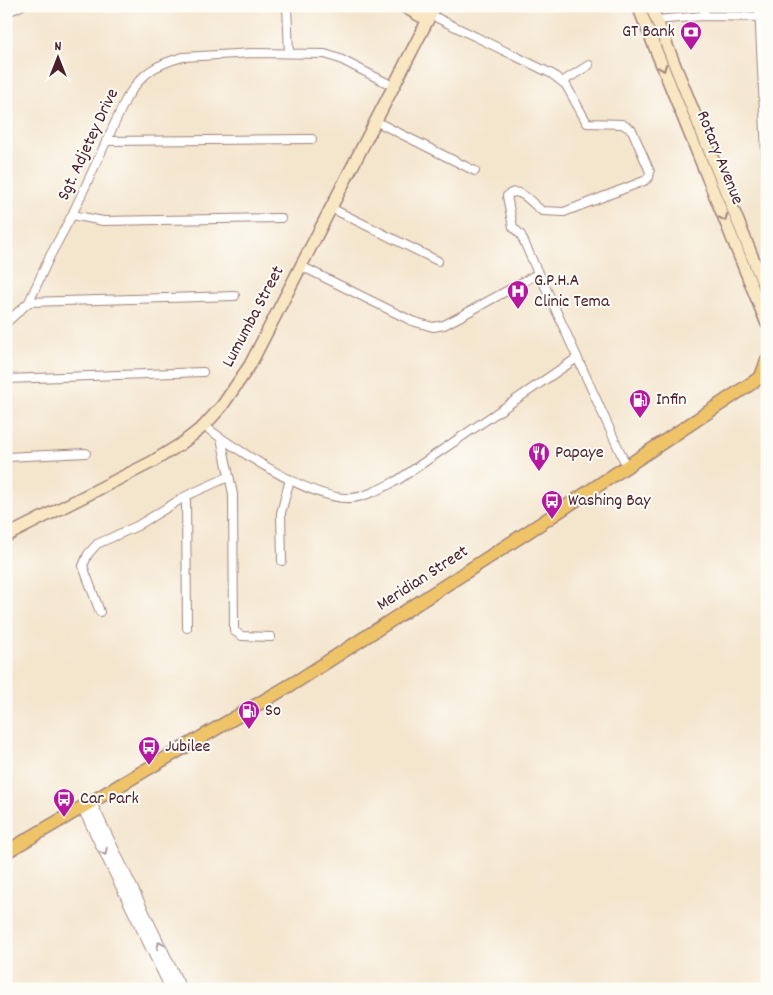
<svg xmlns="http://www.w3.org/2000/svg" width="773" height="995" font-family="Dekko,sans-serif">
<rect width="100%" height="100%" fill="#fdfcf7"/>
<filter id="ink" filterUnits="userSpaceOnUse"><feTurbulence type="fractalNoise" baseFrequency=".02" numOctaves="2"/><feDisplacementMap in="SourceGraphic" scale="10" xChannelSelector="R" yChannelSelector="G"/><feConvolveMatrix kernelMatrix="1 2 1 2 8 2 1 2 1" color-interpolation-filters="sRGB"/></filter>
<filter id="wash" filterUnits="userSpaceOnUse"><feTurbulence type="fractalNoise" baseFrequency=".0096" numOctaves="4" result="noise"/><feDisplacementMap in="SourceGraphic" scale="20" xChannelSelector="R" yChannelSelector="G"/><feGaussianBlur stdDeviation="1.12" result="paint"/><feColorMatrix in="noise" values="0 0 0 0 0 0 0 0 0 0 0 0 0 0 0 0 0 1.4 0 .05"/><feComposite in="paint" operator="in"/></filter>
<g filter="url(#wash)">
<rect width="100%" height="100%" fill="#f4e5cd"/>
</g>
<g filter="url(#ink)">
<g fill="none" stroke-linecap="round" stroke-linejoin="round">
<g stroke="#9f827c" stroke-width="10">
<path id="minor" d="M287,6L289,53
M759,6L767,174
M6,13L21,6
M431,15L552,74L566,85L587,123L622,124L632,130L650,172L649,177L644,181L564,212L542,211C532,204 519,184 507,196L513,227L521,235L538,273
M703,16L767,17
M656,20L703,16L706,6
M562,82L589,65
M375,121L475,171
M106,141L312,139
M331,208L438,261
M72,215L103,221L281,218
M301,266L412,321L433,327L444,325L463,315L539,273L626,465
M29,302L235,296
M6,323L29,302L50,256L72,215L126,99C142,73 154,65 183,57L253,53L325,54L340,59L393,86
M6,379L203,372
M204,426C236,449 312,501 352,498C368,496 384,487 398,480L577,358
M221,438L233,494L234,631L242,636L271,637
M6,457L86,453
M186,496L187,628
M282,561L281,513L290,479
M100,612L83,566L88,554L97,544L137,526L186,496L228,477"/>
</g>
<g stroke="#9f827c" stroke-width="12">
<path id="tertiary" d="M91,803L181,989
M83,808L171,989"/>
</g>
<g stroke="#9f827c" stroke-width="14">
<path id="secondary" d="M403,6L420,16L429,17
M638,6L767,324
M651,6L767,293
M6,536L152,462L181,444L204,426L222,406L250,365L435,6"/>
</g>
<g stroke="#9f827c" stroke-width="15">
<path id="primary" d="M761,377L767,360
M6,852L299,680L537,526L767,373"/>
</g>
<use href="#minor" stroke="#fff" stroke-width="8"/>
<use href="#tertiary" stroke="#fff" stroke-width="10"/>
<use href="#secondary" stroke="#f9e7c3" stroke-width="11"/>
<use href="#primary" stroke="#efc469" stroke-width="12"/>
</g>
<defs><path id="oneway-chevron" d="M-2-3.5L2.5 0L-2 3.5" fill="none" stroke-width="1.6" stroke-linecap="round" stroke-linejoin="round" transform="scale(1.25)"/></defs>
<g stroke="#a28377">
<use href="#oneway-chevron" transform="translate(663 68) rotate(68)"/>
<use href="#oneway-chevron" transform="translate(724 218) rotate(68)"/>
</g>
<g stroke="#ae9aa0">
<use href="#oneway-chevron" transform="translate(104 852) rotate(64)"/>
<use href="#oneway-chevron" transform="translate(160 945) rotate(-115)"/>
</g>
</g>
<defs>
<g id="bank-pin" transform="scale(1.125)"><path d="M0 17L-7.5 6A9.5 9.5 0 1 1 7.5 6Z" fill="#b5179e" stroke="#fdfcf7"/><path d="M-6-4H6V4H-6ZM0-2.3a2.3 2.3 0 1 0 0 4.6a2.3 2.3 0 1 0 0-4.6Z" fill="#fff"/></g>
<g id="hospital-pin" transform="scale(1.125)"><path d="M0 17L-7.5 6A9.5 9.5 0 1 1 7.5 6Z" fill="#b5179e" stroke="#fdfcf7"/><path d="M-5-5h3v3.5h4V-5h3V5h-3V1.5h-4V5h-3Z" fill="#fff"/></g>
<g id="fuel-pin" transform="scale(1.125)"><path d="M0 17L-7.5 6A9.5 9.5 0 1 1 7.5 6Z" fill="#b5179e" stroke="#fdfcf7"/><path d="M-5.5-6h7V0h2V4h1.3V-2.5L3-4.5l.8-.8L6-3V5H2.5V1h-1V6h-7ZM-4.2-4.7v3.2H.2V-4.7Z" fill="#fff"/></g>
<g id="restaurant-pin" transform="scale(1.125)"><path d="M0 17L-7.5 6A9.5 9.5 0 1 1 7.5 6Z" fill="#b5179e" stroke="#fdfcf7"/><path d="M-5-6h1v4h1v-4h1v4h1v-4h1v5L-1.5 .5V6h-2V.5L-5-1ZM5-6V6H3V1.5H1.5Q1.5-4 5-6Z" fill="#fff"/></g>
<g id="bus-pin" transform="scale(1.125)"><path d="M0 17L-7.5 6A9.5 9.5 0 1 1 7.5 6Z" fill="#b5179e" stroke="#fdfcf7"/><path d="M-5-6H5V4H4V6H2V4H-2V6H-4V4H-5ZM-3.5-4V0h7V-4ZM-3.5 1.2v1.5H-2V1.2ZM2 1.2v1.5H3.5V1.2Z" fill="#fff"/></g>
</defs>
<g fill-rule="evenodd">
<use href="#bank-pin" x="691" y="32"/>
<use href="#hospital-pin" x="518" y="291"/>
<use href="#fuel-pin" x="640" y="400"/>
<use href="#restaurant-pin" x="539" y="453"/>
<use href="#bus-pin" x="552" y="501"/>
<use href="#fuel-pin" x="249" y="711"/>
<use href="#bus-pin" x="149" y="747"/>
<use href="#bus-pin" x="64" y="799"/>
</g>
<g text-anchor="middle" dominant-baseline="central" stroke-width="4" stroke-linejoin="round" paint-order="stroke">
<g font-size="18" fill="#4a1f2b" stroke="#fdfcf7" text-anchor="start">
<text x="675" y="32" text-anchor="end">GT Bank</text>
<text x="534" y="281">G.P.H.A<tspan x="534" dy="21">Clinic Tema</tspan></text>
<text x="656" y="400">Infin</text>
<text x="555" y="453">Papaye</text>
<text x="568" y="501">Washing Bay</text>
<text x="265" y="711">So</text>
<text x="165" y="747">Jubilee</text>
<text x="80" y="799">Car Park</text>
</g>
<g font-size="18" fill="#4a1f2b" stroke="#fdfcf7">
<text transform="translate(89 145) rotate(-65)">Sgt. Adjetey Drive</text>
<text transform="translate(719 158) rotate(68)">Rotary Avenue</text>
<text transform="translate(254 317) rotate(-62)">Lumumba Street</text>
<text transform="translate(423 579) rotate(-33)">Meridian Street</text>
</g>
</g>
<rect width="773" height="995" fill="none" stroke="#fdfcf7" stroke-width="25"/>
<g transform="translate(58 58)" stroke="#fdfcf7" stroke-width="4" paint-order="stroke">
<path d="M0-4L9 19L0 12L-9 19Z" fill="#4a1f2b"/>
<text y="-8" font-size="14" font-weight="bold" text-anchor="middle" fill="#4a1f2b">N</text>
</g>
</svg>
